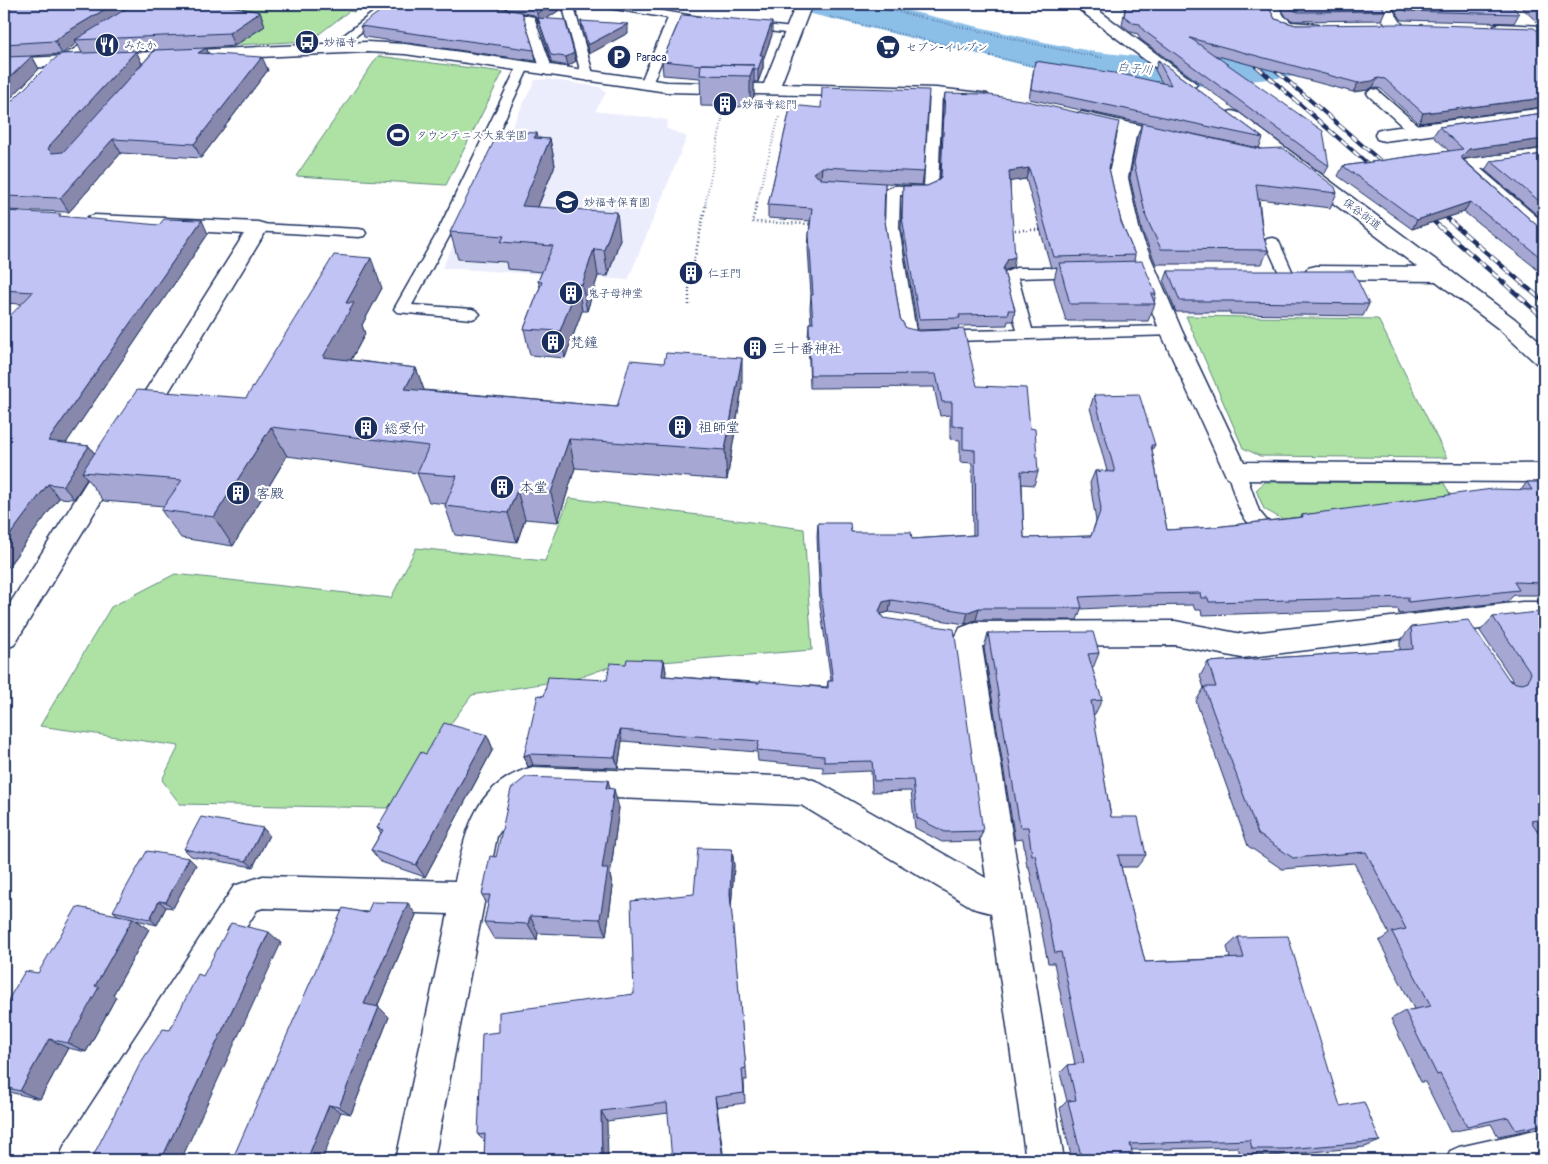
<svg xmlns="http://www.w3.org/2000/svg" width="1548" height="1164" font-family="Pangolin,'Klee One',sans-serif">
<rect width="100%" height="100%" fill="#fff"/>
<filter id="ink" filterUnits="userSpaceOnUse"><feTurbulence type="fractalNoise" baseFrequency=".02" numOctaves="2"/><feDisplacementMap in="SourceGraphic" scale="10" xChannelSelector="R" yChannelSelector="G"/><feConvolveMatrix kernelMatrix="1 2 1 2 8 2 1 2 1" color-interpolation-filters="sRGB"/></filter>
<g filter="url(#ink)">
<path fill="#ecedfc" d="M547,79L600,87L606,93L595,111L668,120L666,128L687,137L628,280L442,268L535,80Z"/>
<path fill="#ade2a4" stroke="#648881" d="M199,4H365L354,12L349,11L310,41L126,51Z
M378,56L503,72L446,185L296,176Z
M1186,316L1378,319L1447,458L1260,456L1243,448Z
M1265,482L1444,483L1455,504L1291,524L1264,509L1256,490Z
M569,498L804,529L812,650L612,666L578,678L472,695L388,808L180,804L162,780L179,746L40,726L111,607L175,574L391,598L416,548L545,561Z"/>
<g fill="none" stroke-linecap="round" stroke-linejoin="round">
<path fill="#8cbfe8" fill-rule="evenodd" d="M800,4H878L1053,44L1096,52L1143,57L1203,58L1399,37L1471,35L1544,39V67L1471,63L1399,65L1203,86L1143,85L1096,80L1053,72L807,13Z"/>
<g stroke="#1b2f5e" stroke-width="3">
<path id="lane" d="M384,4H397L338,50H330L328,48L330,46Z
M487,4H505V11L534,17L553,71L551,74L547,75L541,71L525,21L500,17L492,11L493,7L488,6Z
M562,4H573L594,77L592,80L588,81L582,77Z
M597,4H622L705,18L711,21L705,24L679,20L652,84L646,88L640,84L668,18L603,7Z
M748,23L793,28L799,31L793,34L744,28L742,26L744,24Z
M100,33L106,36L104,38L66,65H58L56,62L58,59Z
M523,63L529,67L449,237L412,305L472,309L477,311L480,314L477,317L472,319L397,312L394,309L435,237L517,67Z
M936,89L942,93L938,188C928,199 913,195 900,195L899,228L916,332L1017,330L1003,279L1006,272L1016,268H1082L1087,270L1089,273L1087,276L1018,278L1032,329L1171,326L1176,327L1179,331L1176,335L917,342L906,340L900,331L885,228L886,190C895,180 913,191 924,186L930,93Z
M1373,89L1377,90L1421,128L1422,131L1421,134H1411L1369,96L1367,93Z
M258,224L359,229L364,230L366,233L364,236L359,237L253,231L251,228L253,225Z
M1272,238L1277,239L1279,242L1293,273L1291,276H1281L1279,273L1265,242L1267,239Z
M1236,465L1242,467L1245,471L1259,511L1268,522L1265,527C1241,535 1233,488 1227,471L1230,467Z
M1544,1128V1154L1516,1160H1446L1450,1151L1459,1147Z"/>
</g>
<g stroke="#1b2f5e" stroke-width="3">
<path id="street" d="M796,4H812L781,84L936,88L981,93L987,94L990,98L987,102L981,103L936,98L667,92L405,54L367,52L4,69V59L367,42L405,44L667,82L764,84Z
M1261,4H1277L1284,16L1291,22L1318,24L1320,28L1318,32C1288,39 1274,30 1261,4Z
M1373,4H1389L1404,27L1402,31H1390Z
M1500,24L1544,26V36L1494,33L1492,29L1494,25Z
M1544,108V120L1384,141L1377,139L1375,135L1377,131L1384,129Z
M1082,112L1184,135L1186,139L1184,143L1177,145L1136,136L1128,178L1140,232L1182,331L1244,462L1544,464V482L1236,480L1227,478L1160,331L1120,232L1108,178L1118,132L1075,122L1073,118L1075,114Z
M1544,149V161L1481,169L1544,223V240L1537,238L1458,167L1465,160L1472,158Z
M95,215L258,222L265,224L268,228L146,429L137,432L128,429L125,423L244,234L88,225L85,221L88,217Z
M1316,266L1441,267L1449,269L1452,274L1449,279L1441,281L1316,280L1308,278L1305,273L1308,268Z
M115,448L124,451L128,457L14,645L4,649V613L106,451Z
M1522,602H1544V624H1522L1242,658L1175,645L982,646L1064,1160H1026L991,913L975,909L801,805L533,795L513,812L497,836L434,1160H396L448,914L263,908L257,910L100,1160H59L64,1146L234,886L263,876L455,881C466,829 475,783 533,767L805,777L816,781L986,878L953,642L960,628L976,622L1175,621L1242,634Z"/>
</g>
<g stroke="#1b2f5e" stroke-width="3">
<path id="secondary" d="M1072,4H1090L1197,84L1194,88L1188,89L1182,88Z
M1232,111L1239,113L1515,319L1544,345V365L1536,363L1499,329L1225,121L1223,117L1225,113Z"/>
</g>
<path stroke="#1b2f5e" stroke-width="2" stroke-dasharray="0.5 2.5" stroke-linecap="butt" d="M864,4L1048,47L1104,58
M830,17L1038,67
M705,205L723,115
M756,205L779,117"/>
<path stroke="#1b2f5e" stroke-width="2.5" stroke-dasharray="1 3" stroke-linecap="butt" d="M757,203L752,222L812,224
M1011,230H1045
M694,262L706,203
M689,284V305"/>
<use href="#lane" fill="#fff" fill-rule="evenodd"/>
<use href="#street" fill="#fff" fill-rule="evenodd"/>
<use href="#secondary" fill="#fff" fill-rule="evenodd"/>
<g stroke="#1b2f5e" stroke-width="4">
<path id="rail-far1" d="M1245,56L1377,172
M1266,62L1391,170"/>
</g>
<g stroke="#1b2f5e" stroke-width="4.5">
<path id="rail" d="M1436,209L1544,302
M1424,213L1544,318"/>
</g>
<use href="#rail-far1" stroke="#fff" stroke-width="2.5" stroke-dasharray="8" stroke-linecap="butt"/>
<use href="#rail" stroke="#fff" stroke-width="3" stroke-dasharray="9" stroke-linecap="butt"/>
</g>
<path fill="#a6a8d3" stroke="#1b2f5e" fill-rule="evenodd" d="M4,4L260,12L265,26L234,46L206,48L209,54L268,70L201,158L121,153L69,212L4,210V109L61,54L32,56L39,69L4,105ZM77,43L82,53L62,54L72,46ZM155,50L142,64L136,51Z
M505,4H561V9L546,19L574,53L576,61L568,66L552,63L539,23L534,15L522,13L534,50L536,61L364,37L360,26L497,8L507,9Z
M1116,4H1267L1275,19L1296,25L1544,32V107L1419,123L1381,89L1373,87L1368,90L1353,92L1214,55L1329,166L1324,175L1140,39L1138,34L1131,32L1122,25L1125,9Z
M1278,4H1381L1385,11L1381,20L1294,21L1287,18Z
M1390,4H1510L1519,14L1514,23L1402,20Z
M1518,4H1544V25L1539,24Z
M581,21L628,33L589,54L582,30Z
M772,35L763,60V68L758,82H754V96L750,107L701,106L700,78L663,75L662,61Z
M1158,60L1263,138L1259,148L1188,133L1337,193L1330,208L1259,199L1263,235L1268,250L1262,264H1156L1142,231L1130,178L1137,137L1142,123L1029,99L1035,61L1162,83L1155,70Z
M945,93L1109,168L1121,222L1135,255L1134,261L1156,294L1154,302L1155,304L1148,321H1066L1054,280L1057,267L1051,268L1026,179L1010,181L1013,268L1005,270L1004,272L1015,310L1013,321H1008L1007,325L959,326L958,329L918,330L901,228L903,186H927L936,182L940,178L943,104Z
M791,105L924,172L922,185L885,183L884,215L900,318L906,328L977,386L1030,428L1038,472L1034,485L1022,484L1024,538L1091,536L1096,521L1090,483L1095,471H1107L1090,408L1094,395L1155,445L1152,450L1167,530L1215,527L1301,517L1302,515L1521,490L1527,482H1544V595H1514L1507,602L1399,614L1398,609L1202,615L1201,610H1195L1193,605L1139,606L1081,609L1077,620H976L965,624L889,612L881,614L983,831L979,841L942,842L915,828L911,791L872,792L871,771L823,773V767L758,761L757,752L622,741L618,768L533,765L528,767L524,756L544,696L607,680L626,664L664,660L666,672L665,676L827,687L828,681H831L820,605L817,536L818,523L851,532L912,539L973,535L972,463L960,462V440L950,439V415L940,416L934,387L810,388L808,337L809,323H811L810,308L811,295L808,248L810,221L768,218V205Z
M1544,113V148L1463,159L1542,230H1544V276L1532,265L1464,212L1412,229L1338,176L1343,166L1449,151L1433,136L1439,127Z
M538,138L550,139L555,165L538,207L620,239L608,276H598L587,311H582L565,358L530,355L524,329L540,287L538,281L542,272L507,269L506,262L458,259L450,232Z
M1544,154V221L1485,170L1491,161Z
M4,211L63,217L208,234L66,443L89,446L94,453L246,398L382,288L362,325L365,334L351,360L416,368L424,390L617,407L742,388L727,480L575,468L558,522L525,519L517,542L455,535L445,506L446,504L429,502L417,473L287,456L233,546L181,538L161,510L164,506L104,501L87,479L74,499L59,498L4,572L21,304L4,303Z
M1168,271L1369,304L1363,316L1230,314V312H1176L1164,282Z
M1493,617L1544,621V829L1537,830L1544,841V1127L1498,1136L1491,1124L1450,1132L1425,1082H1421L1391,1019L1405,1011L1414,1009L1379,941L1389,934L1354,863L1282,869L1248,846L1196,701L1204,688L1200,676L1208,662L1400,650V641L1411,627L1514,682L1480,631Z
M988,633L1099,653L1093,668H1092L1102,700L1095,714L1093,715L1111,817L1146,855L1137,867H1121L1145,962L1230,958L1227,947L1238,937L1340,1106L1380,1141L1365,1147L1272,1156L1240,1155L1238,1147L1131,1150L1134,1160H1072L1060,1108L1067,1101L1060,1073L1068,1065L1075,1064L1054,963H1048L1029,867H1027L1023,839L1015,840L984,648Z
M487,735L493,749L425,877L381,862L371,850L381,833L377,828L426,754Z
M610,789L619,808L610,876L613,887L606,936L538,933L537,940L494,939L484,922L488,905L482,895L496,857Z
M263,828L269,835L253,867L191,856L184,849Z
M732,849L734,866L731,909L747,1080H744L745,1103L607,1121L484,1141L478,1135L499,1032L634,994L694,894Z
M189,858L196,865L173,908L166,907L157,925L136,920L149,929L113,995L116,997L86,1052L68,1048L40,1099L4,1091V1007L38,973L118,915L113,911Z
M367,913L416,915L377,1007H379L389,1017L351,1114L341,1112L232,1160Z
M1531,1156L1544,1160H1517Z"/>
<path fill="#8788ac" stroke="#1b2f5e" d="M114,4H142L75,40L77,43L62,54L55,41L65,33Z
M551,4H561V9L540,23L538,18V24L537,13Z
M260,12L265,26L234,46L229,33Z
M772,22V35L763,60V68L758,82V69L760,55Z
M628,24V33L589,54L588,45Z
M206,48L212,61L198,53Z
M136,51L142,64L56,163L48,149L51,144Z
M574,53L576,61L568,66L566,57Z
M32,56L39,69L4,105V83Z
M262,57L268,70L201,158L194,144Z
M754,65V96L750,107V76Z
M1378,78L1373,87L1368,90L1353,92L1358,83Z
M1544,98V107L1419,123L1423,113Z
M537,133L542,158L550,139L555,165L527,232L522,206L534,138Z
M113,139L121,153L69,212L60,198Z
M1544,139V148L1464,159L1457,166L1462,156L1469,149Z
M822,167L821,180L813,173Z
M1029,168L1026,179L1007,182L1009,171Z
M1470,202L1464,212L1412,229L1417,220Z
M617,212L620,239L608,276L604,250Z
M202,220L208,234L58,455L48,441Z
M594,249L598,276L587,311L582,285Z
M1015,257L1013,268L1005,270L1001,280L1003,269L1008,259Z
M371,258L382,288L362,325L365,334L336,387L323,357L346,303Z
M578,284L582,311L565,358L560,331Z
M742,358V388L727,480L725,450Z
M416,368L427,398L405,389Z
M271,427L287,456L233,546L214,517Z
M569,439L575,468L558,522L551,493Z
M89,446L99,459L82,472L87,479L74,499L63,486Z
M48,484L59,498L4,572V543Z
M517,490L525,519L517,542L508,513Z
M4,579L7,582L4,587Z
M891,600L889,612L881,614L877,623L879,611L883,602Z
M979,608L976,620L965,624L968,612Z
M664,660L666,672L664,688L662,676Z
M620,730L622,741L618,768L615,757Z
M487,735L493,749L425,877L416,865Z
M529,754L533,765L528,767L524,756Z
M608,780L613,799L614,789L619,808L610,876L613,887L606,936L600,919L606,788Z
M263,828L269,835L253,867L246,861Z
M732,849L734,866L731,909L730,894Z
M189,858L196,865L173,908L166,902Z
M159,901L166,907L157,925L150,919Z
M408,903L416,915L374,1014L364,1004Z
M530,916L538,933L537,940L528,924Z
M133,918L149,929L113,995L116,997L86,1052L68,1043L95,986Z
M269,932L281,943L181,1160H161Z
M379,1007L389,1017L351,1114L339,1107Z
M49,1039L68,1048L40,1099L20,1091Z
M715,1097L717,1107L724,1160H723Z
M329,1105L341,1112L322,1160H307Z
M601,1111L607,1121L608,1160H602Z"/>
<path fill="#c1c3f5" stroke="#1b2f5e" d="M4,4H114L65,33L55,41L4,44Z
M134,4H221L260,12L229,33L75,40Z
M390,4H491L497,8L522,12L534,50L360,26Z
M528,4H551L537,13L533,5Z
M1130,4H1267L1275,19L1296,25L1400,24L1534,28L1539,32H1544V98L1423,113L1385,79L1378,78L1372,81L1358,83L1190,38L1323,131L1329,166L1143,30L1140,24L1133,23L1124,16L1126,6H1131Z
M1287,4H1381L1385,11L1298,12L1291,9Z
M1401,4H1510L1519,14L1406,11Z
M1533,4H1544V15Z
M682,15L772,22L760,55H763L758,69H754V65L701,64V65L662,61Z
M538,18L565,20L574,53L566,57L551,55Z
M581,21L628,24L588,45Z
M206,48L198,53L262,57L194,144L113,139L60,198L4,196V109L51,62L61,54L136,51L51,144L48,149L52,153L63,152L155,50Z
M32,56L4,83V57Z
M1158,60L1263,138L1031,89L1035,61L1121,74L1171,85Z
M701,64L754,65L750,76L700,75Z
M822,87L929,90L924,172L822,167L813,173L821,179L885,183L884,215L900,318L906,328L919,331L964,329L977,386L1026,388L1030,428L1035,429L1038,472L1021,471L1024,538L1091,536L1101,509L1095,471L1115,472L1094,395L1139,394L1155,445H1151L1167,530L1215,527L1303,517L1302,515L1492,489L1532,490L1527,482H1544V583L1514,582L1519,590L1408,602V597L1209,602L1208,598H1201L1200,593L1145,594L1079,597L1082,608H979L968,612L891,600L883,602L879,611L883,618L954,629L983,831L945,832L917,818L913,780L874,781L872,761L824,762V756L757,750L759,741L620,730L615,757L529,754L524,756L538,695L544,696L548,677L607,680L610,663L626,664L627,659L664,660L662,676L759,683L760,681L828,688V681H833L821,593L818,523H850L851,532H911L912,539L976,535L975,450L963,449V427L952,426V402H942L936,374L810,375L809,323H813L811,295H813L809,235L812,208L768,205L791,105L821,108Z
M945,93L983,94L1027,101L1119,122L1109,168L1121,222L1135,255L1054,257L1029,168L1009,171L1015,257L1008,259L1003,269L1015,310H1008L1009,314L959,315L960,318L919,319L902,217L903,186H927L936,182L941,177Z
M1544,113V139L1469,149L1462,156V159L1542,230H1544V260L1470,202L1417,220L1343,166L1463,149L1439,127Z
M1142,123L1259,149L1283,148L1335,187L1337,193L1256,184L1263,235L1268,250L1161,249L1146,217L1134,163Z
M499,131L537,133L534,138L550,139L522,206L617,212L604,250L594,249L582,285L578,284L560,331L524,329L542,282L538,281L553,246L501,242L504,236L450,232Z
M1544,154V205L1491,161Z
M4,211L61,214L59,216L159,225L164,219L202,220L48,441L89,446L63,486L48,484L4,543V322L33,292L4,290Z
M334,255L371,258L346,303H354L323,357L416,368L405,389L617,407L630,360L664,363L666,353L742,358L725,450L569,439L551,493L517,490L508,513L445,506L457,476L417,473L429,446L271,427L214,517L161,510L182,480L82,472L137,390L246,398Z
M1142,261L1156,294H1151L1155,304H1070L1059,263Z
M1168,271H1353L1369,304L1235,302L1234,301H1180Z
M1538,612L1544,621V819L1531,821L1544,841V1124L1516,1130L1508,1117L1467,1126L1440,1074L1437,1075L1405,1011L1431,1006L1392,932L1406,929L1366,852L1293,858L1258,834L1204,687H1216L1208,662L1413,649L1411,627L1468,620L1510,681L1520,684L1528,681L1531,673L1493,617Z
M1093,632L1099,653L1088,654L1102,700L1091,701L1111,817H1138L1146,855H1118L1145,962L1244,958L1238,937L1288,936L1340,1106L1364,1102L1380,1141L1286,1149H1252L1250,1140L1130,1144L1134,1160H1082L1068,1101L1076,1100L1068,1065L1084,1063L1061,952L1055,953L1035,855H1032L1028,827H1020L988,633Z
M444,723L487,735L416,865L371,850L383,830L377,828L421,752L426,754Z
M526,777L608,780L606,788L614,789L602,869H608L600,919L530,916L528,924L484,922L490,895H482L490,856L496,857L511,789Z
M201,817L263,828L246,861L184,849Z
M698,848L732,849L730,894L746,1068L742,1069L744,1093L715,1097L723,1160H672L667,1103L601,1111L602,1160H484L485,1134L478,1135L482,1034L499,1032V1012L634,994L631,901L694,894Z
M147,851L189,858L166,902L159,901L150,919L113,911Z
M372,902L408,903L364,1004L379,1007L339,1107L329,1105L307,1160H232L343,908L367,913Z
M77,907L133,918L95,986L99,987L68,1043L49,1039L20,1091L4,1087V1007L25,971L38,973Z
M231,923L269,932L161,1160H91L141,1062L163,1029L170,1030L198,974L203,976Z
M1544,1153V1160H1533L1531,1156Z"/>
</g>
<defs>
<g id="bus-disc" transform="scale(1.25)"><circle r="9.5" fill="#1b2f5e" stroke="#fff"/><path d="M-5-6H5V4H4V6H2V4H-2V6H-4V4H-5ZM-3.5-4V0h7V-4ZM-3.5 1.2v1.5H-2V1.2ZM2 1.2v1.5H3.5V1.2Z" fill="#fff"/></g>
<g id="restaurant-disc" transform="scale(1.25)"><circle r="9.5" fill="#1b2f5e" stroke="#fff"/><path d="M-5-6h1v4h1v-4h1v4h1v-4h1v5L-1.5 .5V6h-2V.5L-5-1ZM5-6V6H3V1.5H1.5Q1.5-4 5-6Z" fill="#fff"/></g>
<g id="supermarket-disc" transform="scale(1.25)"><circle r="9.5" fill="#1b2f5e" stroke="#fff"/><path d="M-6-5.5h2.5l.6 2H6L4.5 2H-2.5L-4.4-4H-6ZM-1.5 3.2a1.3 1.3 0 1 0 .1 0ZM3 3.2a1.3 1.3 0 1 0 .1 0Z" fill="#fff"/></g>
<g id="parking-disc" transform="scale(1.25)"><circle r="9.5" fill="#1b2f5e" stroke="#fff"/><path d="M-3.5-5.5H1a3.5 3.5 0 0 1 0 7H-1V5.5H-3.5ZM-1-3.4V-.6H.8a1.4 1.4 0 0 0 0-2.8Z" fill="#fff"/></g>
<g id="building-disc" transform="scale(1.25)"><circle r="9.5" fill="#1b2f5e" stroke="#fff"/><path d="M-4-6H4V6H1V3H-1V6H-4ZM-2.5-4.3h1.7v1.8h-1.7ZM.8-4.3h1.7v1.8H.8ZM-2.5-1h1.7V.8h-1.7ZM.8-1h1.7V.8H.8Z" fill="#fff"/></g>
<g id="stadium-disc" transform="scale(1.25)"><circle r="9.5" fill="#1b2f5e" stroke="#fff"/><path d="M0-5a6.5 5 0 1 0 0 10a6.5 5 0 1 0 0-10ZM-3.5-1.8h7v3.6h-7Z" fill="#fff"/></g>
<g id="school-disc" transform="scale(1.25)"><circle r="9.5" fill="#1b2f5e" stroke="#fff"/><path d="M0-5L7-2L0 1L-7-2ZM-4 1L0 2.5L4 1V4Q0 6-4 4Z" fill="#fff"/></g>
</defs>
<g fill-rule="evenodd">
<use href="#bus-disc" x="307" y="42"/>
<use href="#restaurant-disc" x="107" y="45"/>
<use href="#supermarket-disc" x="888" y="47"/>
<use href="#parking-disc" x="619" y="57"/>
<use href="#building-disc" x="725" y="104"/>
<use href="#stadium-disc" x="398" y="135"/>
<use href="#school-disc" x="567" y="202"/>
<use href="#building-disc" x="691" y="273"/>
<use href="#building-disc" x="571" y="293"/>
<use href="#building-disc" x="553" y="342"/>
<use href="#building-disc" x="755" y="348"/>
<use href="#building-disc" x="680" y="427"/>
<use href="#building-disc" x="366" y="428"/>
<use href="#building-disc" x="502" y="487"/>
<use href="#building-disc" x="238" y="493"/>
</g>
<g text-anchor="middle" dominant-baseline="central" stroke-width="4.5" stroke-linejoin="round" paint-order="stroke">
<g font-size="11" fill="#1b2f5e" stroke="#fff" text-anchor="start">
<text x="324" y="42">妙福寺</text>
<text x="124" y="45">みたか</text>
<text x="906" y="47">セブン-イレブン</text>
<text x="636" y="57">Paraca</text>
<text x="742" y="104">妙福寺総門</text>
<text x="416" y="135">タウンテニス大泉学園</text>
<text x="584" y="202">妙福寺保育園</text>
<text x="708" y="273">仁王門</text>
<text x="588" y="293">鬼子母神堂</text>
</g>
<g font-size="11" fill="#1b2f5e" stroke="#fff">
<text transform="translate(1362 214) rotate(37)">保谷街道</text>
</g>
<g font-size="12" font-style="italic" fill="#3d5a87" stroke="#fff">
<text transform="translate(1135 69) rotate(6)">白子川</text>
</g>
<g font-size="14" fill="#1b2f5e" stroke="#fff" text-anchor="start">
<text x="570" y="342">梵鐘</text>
<text x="772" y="348">三十番神社</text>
<text x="698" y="427">祖師堂</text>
<text x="384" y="428">総受付</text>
<text x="520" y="487">本堂</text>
<text x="256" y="493">客殿</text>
</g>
</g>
<rect width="1548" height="1164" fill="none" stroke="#fff" stroke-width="20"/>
<rect x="10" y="10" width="1528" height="1144" fill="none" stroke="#1b2f5e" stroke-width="2" filter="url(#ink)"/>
</svg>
